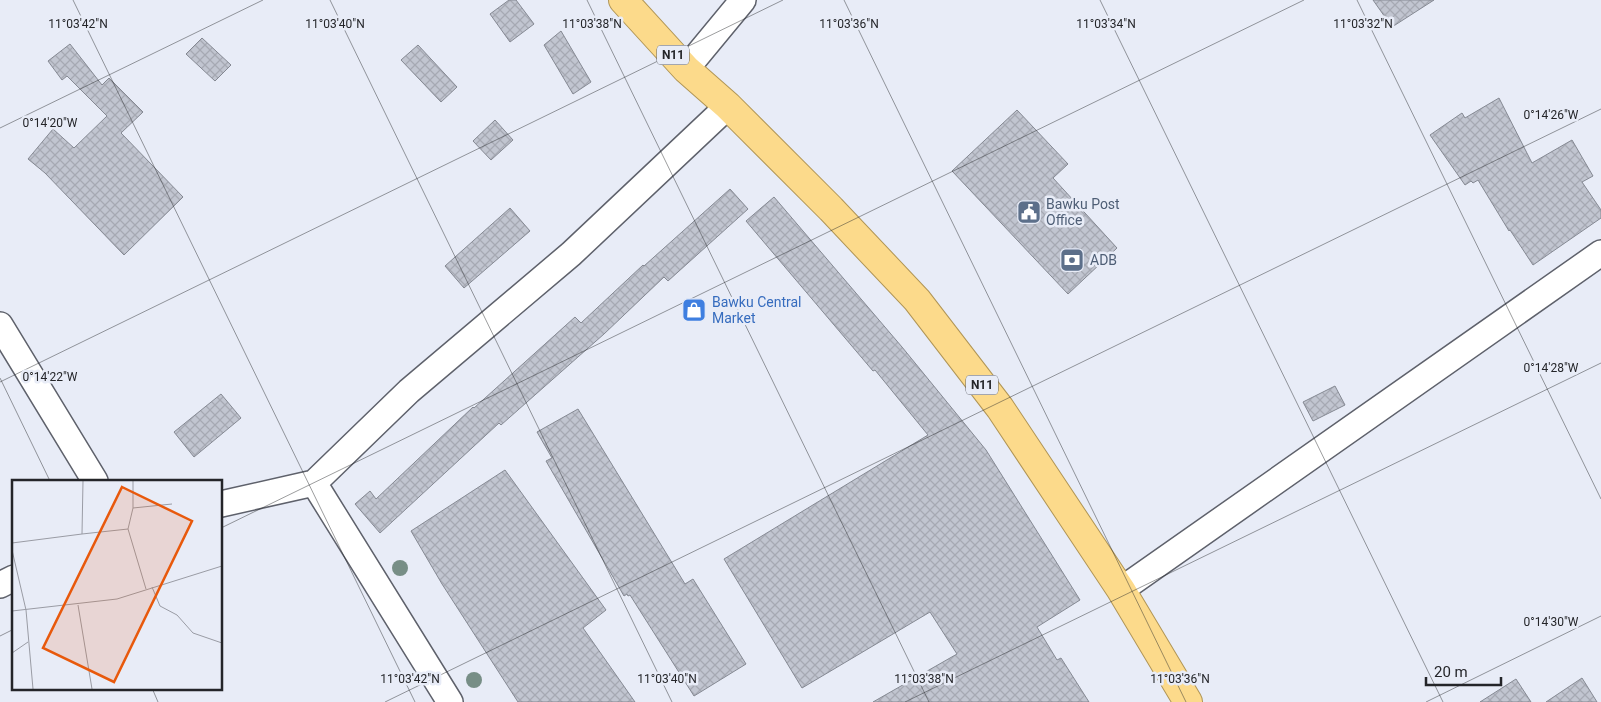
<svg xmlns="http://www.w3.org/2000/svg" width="1601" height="702" font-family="Roboto,sans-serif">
<defs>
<pattern id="building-cross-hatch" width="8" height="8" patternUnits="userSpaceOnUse" patternTransform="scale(1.25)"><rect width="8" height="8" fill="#c1c5d0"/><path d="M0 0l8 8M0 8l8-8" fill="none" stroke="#a6a9b3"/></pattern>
</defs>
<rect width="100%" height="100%" fill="#e8ecf7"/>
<path fill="url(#building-cross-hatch)" stroke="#858993" d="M509,0H516L534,24L510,42L490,14Z
M1373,0H1434L1392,27Z
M561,31L591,82L573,94L544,45Z
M202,38L231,65L215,81L186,54Z
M70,44L102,85L109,78L143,112L121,133L183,197L124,255L45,173L28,159L53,129L74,148L107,116L67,76L62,80L48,61Z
M418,45L457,87L441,102L401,60Z
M1499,98L1532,163L1572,140L1593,176L1582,182L1601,210V218L1533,265L1510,230L1509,231L1478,180L1473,183L1471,181L1465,185L1430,135L1462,113L1465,118Z
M1017,110L1068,164L1053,178L1117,248L1068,294L952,171Z
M495,120L513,140L491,160L473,141Z
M730,189L748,209L668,281L664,277L604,334L501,425L499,423L380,533L355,504L370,491L376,499L473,407L474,408L575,317L581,323L643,265L644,266Z
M774,197L902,347L986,450L1080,600L1037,627L1057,660L1061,658L1089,702H873L957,654L930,612L802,688L724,559L928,435L875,370L873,371L746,221Z
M510,208L530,231L464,288L445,266Z
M1335,386L1345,405L1313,421L1303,402Z
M221,394L241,418L194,457L174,432Z
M578,409L685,584L693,579L746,664L694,696L630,595L628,596L627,594L624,596L546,461L552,458L537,432Z
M505,470L606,610L583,628L635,702H518L442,584L411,531Z
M1582,678L1597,702H1546Z
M1516,679L1531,702H1480Z"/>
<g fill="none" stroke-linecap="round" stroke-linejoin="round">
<g stroke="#5e616b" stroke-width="28">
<path id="minor" d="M686,69L743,0
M0,325L95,481
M221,504L314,483
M0,585L14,578
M1121,590L1601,253
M450,702L314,483L409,391L571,254L728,106"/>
</g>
<g stroke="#b09556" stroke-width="30">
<path id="trunk" d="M623,0L686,69L728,106L831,209L917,300L1000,408L1121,590L1188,702"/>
</g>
<use href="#minor" stroke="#fff" stroke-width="25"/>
<use href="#trunk" stroke="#fcda8b" stroke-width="28"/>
</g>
<g fill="#778e86">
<circle cx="400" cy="568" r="8"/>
<circle cx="474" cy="680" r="8"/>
</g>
<path fill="none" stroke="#242529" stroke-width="1" stroke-opacity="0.45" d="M73,0L415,702M330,0L672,702M587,0L929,702M844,0L1186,702M1100,0L1443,702M1357,0L1601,499M0,128L263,0M0,378L50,481M0,382L783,0M221,528L1304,0M0,636L14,629M152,688L158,702M385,702L1601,109M905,702L1601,363M1426,702L1601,616"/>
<defs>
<g id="civic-square" transform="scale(1.25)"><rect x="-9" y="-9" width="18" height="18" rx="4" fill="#5c6f8a" stroke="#e8ecf7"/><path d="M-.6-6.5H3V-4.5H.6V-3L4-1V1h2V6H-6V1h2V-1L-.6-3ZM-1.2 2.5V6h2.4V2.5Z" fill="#fff"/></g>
<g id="bank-square" transform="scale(1.25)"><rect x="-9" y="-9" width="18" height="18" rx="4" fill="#5c6f8a" stroke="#e8ecf7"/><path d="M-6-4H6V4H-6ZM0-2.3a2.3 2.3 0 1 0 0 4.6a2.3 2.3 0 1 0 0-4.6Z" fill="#fff"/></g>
<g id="shop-square" transform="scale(1.25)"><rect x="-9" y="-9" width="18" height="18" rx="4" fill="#3f7fe0" stroke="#e8ecf7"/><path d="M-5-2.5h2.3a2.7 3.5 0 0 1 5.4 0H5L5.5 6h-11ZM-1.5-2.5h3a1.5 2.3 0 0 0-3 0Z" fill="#fff"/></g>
</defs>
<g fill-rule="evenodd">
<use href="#civic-square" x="1029" y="212"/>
<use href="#bank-square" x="1072" y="260"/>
<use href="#shop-square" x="694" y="310"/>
</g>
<g text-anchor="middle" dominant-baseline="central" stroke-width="5" stroke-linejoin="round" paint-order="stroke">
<g fill="#e8ecf7" stroke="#5f6167" stroke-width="1">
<rect x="657" y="45.5" width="32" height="19" rx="4"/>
<rect x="966" y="375.5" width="32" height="19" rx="4"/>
</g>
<g font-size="12" font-weight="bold" fill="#242529">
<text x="673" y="55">N11</text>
<text x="982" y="385">N11</text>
</g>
<g font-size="14" fill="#4e5e75" stroke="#e8ecf7" text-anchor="start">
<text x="1046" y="204">Bawku Post<tspan x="1046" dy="16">Office</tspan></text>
<text x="1090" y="260">ADB</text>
</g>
<g font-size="14" fill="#366cbe" stroke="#e8ecf7" text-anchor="start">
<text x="712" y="302">Bawku Central<tspan x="712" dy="16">Market</tspan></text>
</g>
</g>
<g transform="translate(12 480)">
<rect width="210" height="210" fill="#e8ecf7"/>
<path fill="none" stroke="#9a9ca5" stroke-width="1" d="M121,28L160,24M116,49L121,28V1M70,54L116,49L134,109M0,63L70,54L71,1M0,70L14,130L21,209M140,107L148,126L165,135L181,153L210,163M66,125L80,209M0,131L105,119L210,86M0,173L16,162"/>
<path fill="#e8590c" fill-opacity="0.15" stroke="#e8590c" stroke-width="2.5" d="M110,7L180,41L102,202L31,168Z"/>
<rect width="210" height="210" fill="none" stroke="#242529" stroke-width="2.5"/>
</g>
<g font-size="12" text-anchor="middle" fill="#242529" stroke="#e8ecf7" stroke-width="5" stroke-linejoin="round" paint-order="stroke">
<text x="78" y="28">11°03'42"N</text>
<text x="335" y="28">11°03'40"N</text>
<text x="592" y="28">11°03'38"N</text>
<text x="1106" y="28">11°03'34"N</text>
<text x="849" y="28">11°03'36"N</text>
<text x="1363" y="28">11°03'32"N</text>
<text x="1551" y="119">0°14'26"W</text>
<text x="50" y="127">0°14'20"W</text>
<text x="1551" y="372">0°14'28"W</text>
<text x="50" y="381">0°14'22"W</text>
<text x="1551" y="626">0°14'30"W</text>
<text x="410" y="683">11°03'42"N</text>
<text x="667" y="683">11°03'40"N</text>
<text x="924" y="683">11°03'38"N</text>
<text x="1180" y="683">11°03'36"N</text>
</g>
<path d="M1426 677v8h75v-8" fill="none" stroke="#242529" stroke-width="2.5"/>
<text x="1434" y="677" font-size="15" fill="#242529" stroke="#e8ecf7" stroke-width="4" paint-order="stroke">20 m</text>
</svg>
